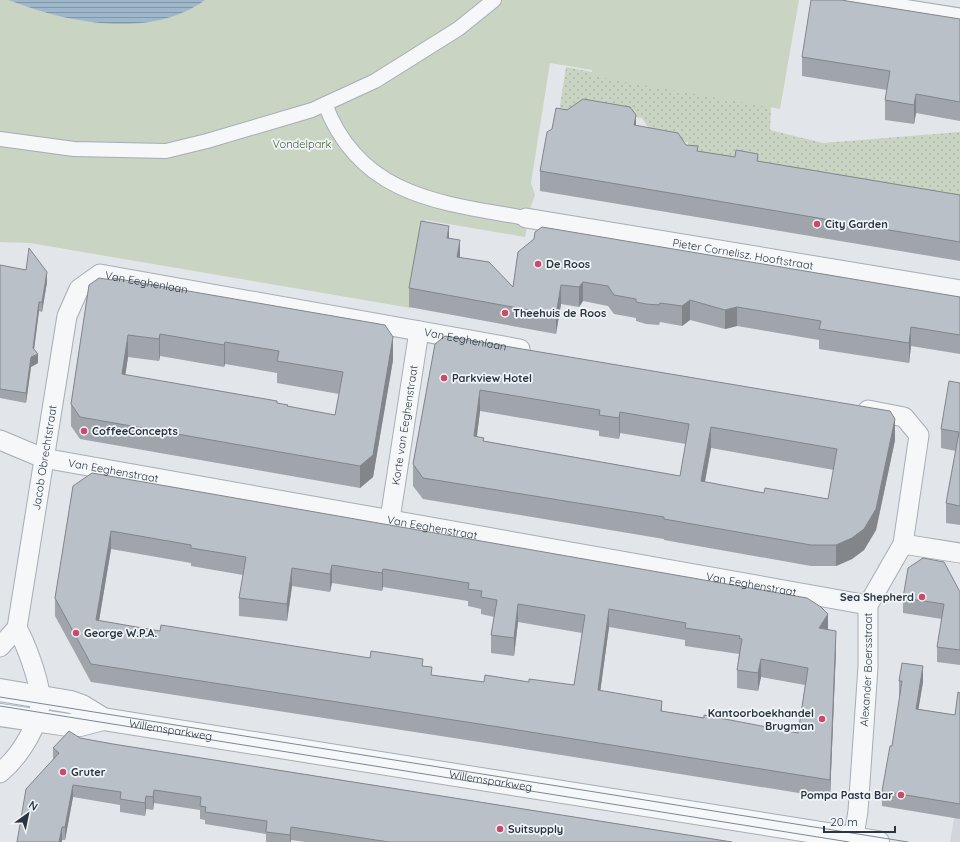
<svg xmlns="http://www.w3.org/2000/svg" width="960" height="842" font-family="Quicksand,sans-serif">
<defs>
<pattern id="grass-dots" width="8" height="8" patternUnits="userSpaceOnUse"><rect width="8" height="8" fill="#c9d4c3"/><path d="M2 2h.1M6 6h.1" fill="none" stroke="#adb7a9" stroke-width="1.8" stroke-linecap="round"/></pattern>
<pattern id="water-rules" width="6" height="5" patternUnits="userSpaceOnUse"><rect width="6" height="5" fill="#9eb7ca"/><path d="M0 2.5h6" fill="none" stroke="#8196a6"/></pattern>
</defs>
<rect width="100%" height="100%" fill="#e2e6ea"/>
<path fill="#d0d6dc" d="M960,785V842H950Z"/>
<path fill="url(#grass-dots)" d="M566,67L771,106L770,130L823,143L960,132V212L686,163L688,142L654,136L642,118L574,107L558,119Z"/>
<path fill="#c9d4c3" d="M0,0H799L780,109L592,76V70L550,63L531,183L535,195L531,206L525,237L425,220L411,308L30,243L0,242Z"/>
<path fill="url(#water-rules)" d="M9,0H205C150,40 67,23 9,0Z"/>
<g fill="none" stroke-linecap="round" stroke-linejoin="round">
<g stroke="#a7adb4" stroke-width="16">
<path id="pedestrian" d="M325,104C360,197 441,203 526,218
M0,139L74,149L166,151L207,141L312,110L375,81L458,29L494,0"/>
</g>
<g stroke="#a7adb4" stroke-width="21">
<g id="minor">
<path d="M846,0L960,18"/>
<path id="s1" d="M526,218L960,290"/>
<path id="s2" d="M0,440L43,458L868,605"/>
<path id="s3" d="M390,519L419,331"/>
<path d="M903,544L960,553"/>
<path id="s4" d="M0,647L17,628L67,316L79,289L100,274L520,349"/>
<path d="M0,773C19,757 43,722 40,695C38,677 26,644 17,628"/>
<path id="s5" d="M853,842L858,811L868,667V605L903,544L919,435L904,417L868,410"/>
</g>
</g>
<g stroke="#a7adb4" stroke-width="24">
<g id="tertiary">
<path d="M0,690L71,702L82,706L103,719"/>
<path id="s6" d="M0,715L68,725H80L103,719L878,842"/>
</g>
</g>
<use href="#pedestrian" stroke="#f5f7f9" stroke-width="14"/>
<use href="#minor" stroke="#f5f7f9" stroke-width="19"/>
<use href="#tertiary" stroke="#f5f7f9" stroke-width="22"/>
<path stroke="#7c8794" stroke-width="1" d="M0,697L908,842
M0,706L849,842"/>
</g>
<path fill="#9fa5ab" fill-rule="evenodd" d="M960,19V121L916,113L914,124L885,120V100L887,90L802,76V57Z
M567,110L636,126L686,145L698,151L960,195V261L540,191V171L552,129Z
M449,239L460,258L513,287L518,252L960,297V354L911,346L909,363L819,349V340L737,326L725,329L690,320L682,326L660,322L659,325L646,324L636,321V318L614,314L608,306L583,301L579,307L561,304L556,334L409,307V288Z
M0,265L47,282L42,312L39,311L34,350L38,363L31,367L26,403L0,398Z
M89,285L393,360L373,477L360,488L80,439L71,426V404ZM160,356L224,367L225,364L277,373V383L339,394L335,415L288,407L277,403L125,375L128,357L159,361Z
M435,344L895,440L876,530L864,550L852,559L836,566H811L664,540V539L423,499L413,486V464ZM480,411L599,431V436L619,439L620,433L686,444L680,476L484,441L477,436ZM711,448L834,470L828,499L764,493L705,482Z
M960,383V525L946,523V503L956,451L941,448V429Z
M73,486L828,630L836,649L830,798L499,745L91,682L55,616V598ZM111,549L191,563V566L243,575L239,598V616L287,621L292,586L330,592L332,583L382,591L383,587L468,601V606L481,609V614L494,617L491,635V653L514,656L518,622L582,633L574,685L529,682H484L432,675L423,666L160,631L99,621ZM609,627L685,640V646L739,654L737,670V688L758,691L761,677L805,685L798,733L662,711L600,691Z
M960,592V665L937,662V647L942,619L903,613V598Z
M899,681L923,682L918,709L955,715L960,693V819L882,806V791L892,746L900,696H899Z
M80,738L113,744L732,842H305L291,840V842H266V834L205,824V820L200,819V810L154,803L153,810L146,809L145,816L120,812V805L73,797L65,840H62L53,760V748Z"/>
<path fill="#82868b" d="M916,94V113L914,124V105Z
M636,115V134L634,125Z
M449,226V245L447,238Z
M460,240V259L457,257Z
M47,272V282L42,312V302Z
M583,282V301L579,307V287Z
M561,285V304L556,334V315Z
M690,300V320L682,326V306Z
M39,302V311L33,357L38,354V363L31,367L26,403V393Z
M737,307V326L725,329V310Z
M911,327V346L909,363V343Z
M160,334V356L159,361V339Z
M128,335V357L122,397V374Z
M393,337V360L373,477L360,488V466Z
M225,342V364L224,367V345Z
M480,390V411L474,457V436Z
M620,412V433L619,439V418Z
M895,419V440L876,530L864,550L852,559L836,566V545Z
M711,427V448L701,502V481Z
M111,531V549L96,638V620Z
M332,565V583L330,592V574Z
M292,568V586L287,621V604Z
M383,569V587L382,591V573Z
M518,604V622L514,656V638Z
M609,609V627L598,708V690Z
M828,614V632L819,628Z
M836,631V649L830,798V780Z
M761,659V677L758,691V673Z
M923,666V682L916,724V709Z
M662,701V718L661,711Z
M73,785V797L65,840V827Z
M154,790V803L153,810V797Z
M146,796V809L145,816V803Z
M62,827V842H59Z
M291,827V842H290V835Z"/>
<path fill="#b9c0c7" stroke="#82868b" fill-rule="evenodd" d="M811,0H841L960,19V102L916,94L914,105L885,100L890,71L802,57Z
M583,99L630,107L636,115L634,125L678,133L686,145L698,146L697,151L735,157L736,150L758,154L757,161L960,195V242L540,171L547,132L552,129L556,108L567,110Z
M421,221L449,226L447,238L460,240L457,257L489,262L513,287L518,252L534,239L535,232L542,227L960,297V335L911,327L909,343L819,329L821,321L737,307L725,310L690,300L682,306L660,303L659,305L646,304L636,302V299L614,295L608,286L583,282L579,287L561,285L556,315L409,288Z
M29,248L47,272L42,302H39L33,348L38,354L31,357L26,393L0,389V265L26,270Z
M99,278L112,280L113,278L385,325L393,337L373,455L360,466L80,417L71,404L89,285ZM160,334L224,345L225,342L279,351L277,361L343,372L335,415L287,406L288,405L277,403V401L122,374L128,335L159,339Z
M445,336L890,411L895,419L876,509L864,529L852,538L836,545H811L664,519V517L423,478L413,464L435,344ZM480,390L600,410L599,415L619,418L620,412L689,424L680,476L483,441L484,438L474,436ZM711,427L837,449L828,499L765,488L764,493L701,481Z
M949,381L960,383V506L946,503L959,432L941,429Z
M92,473L807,598L821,607L828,614L819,628L836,631L830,780L499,727L91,664L55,598L73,486ZM111,531L191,545V548L246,557L239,598L287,604L292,568L330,574L332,565L382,573L383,569L469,583L468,589L482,591L481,597L497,600L491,635L514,638L518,604L585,615L574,685L529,679V682L485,675L484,682L431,675L432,667L422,666L423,659L371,651L370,658L161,625L160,631L96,620ZM609,609L686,623L685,628L740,636L739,638L742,639L737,670L758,673L761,659L808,668L798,733L704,715V718L661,711L662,701L598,690Z
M923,558L944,562L960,592V650L937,647L944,604L903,598L908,568Z
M902,663L923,666L916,709L955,715L958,692L960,693V804L882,791L890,746H892L902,681H899Z
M69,731L80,738L113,744L732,842H389L291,827L290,835L266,832L267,821L205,812L206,807L200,806L201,797L154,790L153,797L146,796L145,803L120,799L121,792L73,785L65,827H62L59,842H17L26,789L59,753L53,748Z"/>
<g fill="#ce4969" stroke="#f2f5f8" stroke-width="1.5">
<circle cx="817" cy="224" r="4"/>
<circle cx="538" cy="264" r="4"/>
<circle cx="505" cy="313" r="4"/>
<circle cx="444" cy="378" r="4"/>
<circle cx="84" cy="431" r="4"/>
<circle cx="922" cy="597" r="4"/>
<circle cx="76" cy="633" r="4"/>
<circle cx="822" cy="719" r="4"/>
<circle cx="63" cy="772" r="4"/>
<circle cx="901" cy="795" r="4"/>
<circle cx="500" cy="829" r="4"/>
</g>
<g text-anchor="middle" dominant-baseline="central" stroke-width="3.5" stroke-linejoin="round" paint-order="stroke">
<g font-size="11" fill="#425e37" stroke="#f2f5f8">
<text x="302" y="144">Vondelpark</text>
</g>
<g font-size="11" font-weight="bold" fill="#2a3542" stroke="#f2f5f8" text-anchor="start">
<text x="825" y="224">City Garden</text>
<text x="546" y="264">De Roos</text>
<text x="513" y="313">Theehuis de Roos</text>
<text x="452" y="378">Parkview Hotel</text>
<text x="92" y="431">CoffeeConcepts</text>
<text x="914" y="597" text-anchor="end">Sea Shepherd</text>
<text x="84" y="633">George W.P.A.</text>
<text x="814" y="713" text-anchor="end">Kantoorboekhandel<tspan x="814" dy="13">Brugman</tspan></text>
<text x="71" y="772">Gruter</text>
<text x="893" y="795" text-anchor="end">Pompa Pasta Bar</text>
<text x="508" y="829">Suitsupply</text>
</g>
<g font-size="11" fill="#2a3542" stroke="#f2f5f8">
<text stroke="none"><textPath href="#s1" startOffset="220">Pieter Cornelisz. Hooftstraat</textPath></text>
<text stroke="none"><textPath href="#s4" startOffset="444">Van Eeghenlaan</textPath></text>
<text stroke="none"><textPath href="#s4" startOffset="768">Van Eeghenlaan</textPath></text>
<text stroke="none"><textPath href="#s3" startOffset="95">Korte van Eeghenstraat</textPath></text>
<text stroke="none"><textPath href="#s4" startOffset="198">Jacob Obrechtstraat</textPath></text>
<text stroke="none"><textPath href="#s2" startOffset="118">Van Eeghenstraat</textPath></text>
<text stroke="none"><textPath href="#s2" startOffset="442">Van Eeghenstraat</textPath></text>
<text stroke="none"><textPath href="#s2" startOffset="766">Van Eeghenstraat</textPath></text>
<text stroke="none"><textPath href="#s5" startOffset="173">Alexander Boersstraat</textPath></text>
<text stroke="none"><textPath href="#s6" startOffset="173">Willemsparkweg</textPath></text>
<text stroke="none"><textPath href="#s6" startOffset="497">Willemsparkweg</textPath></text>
</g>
</g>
<g transform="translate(28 814) rotate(33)" stroke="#f2f5f8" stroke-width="3" paint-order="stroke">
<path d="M0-3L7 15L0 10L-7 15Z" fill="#2a3542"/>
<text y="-6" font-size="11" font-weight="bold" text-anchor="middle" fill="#2a3542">N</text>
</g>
<path d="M824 826v6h71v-6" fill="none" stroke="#2a3542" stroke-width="2"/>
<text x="830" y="826" font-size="12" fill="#2a3542" stroke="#f2f5f8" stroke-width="3" paint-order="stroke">20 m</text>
</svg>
